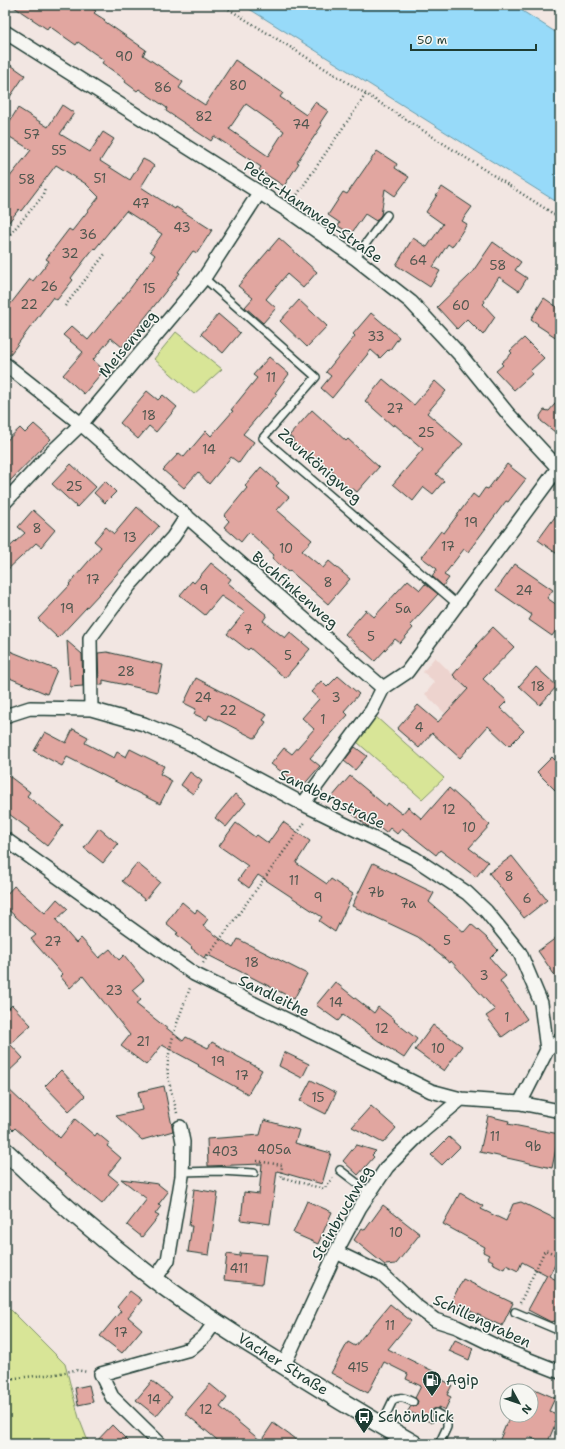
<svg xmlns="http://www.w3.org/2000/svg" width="565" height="1449" font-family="'Shantell Sans',sans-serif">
<rect width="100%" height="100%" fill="#f2e6e2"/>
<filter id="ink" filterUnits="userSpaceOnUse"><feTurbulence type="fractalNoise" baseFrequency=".025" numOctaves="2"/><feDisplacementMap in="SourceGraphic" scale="8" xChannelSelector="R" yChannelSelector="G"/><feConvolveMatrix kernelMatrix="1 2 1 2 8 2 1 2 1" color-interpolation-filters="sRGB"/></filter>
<g filter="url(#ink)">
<path fill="#edd3ce" d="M435,657L452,674L462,665L477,679L461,729L425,694L435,682L423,672Z"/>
<path fill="#d8e597" stroke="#7c9166" d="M176,332L222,369L194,394L154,359Z
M375,716L444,778L422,799L357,742L369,722Z
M5,1304L65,1364L79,1418L89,1444H5Z"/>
<path fill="#97daf9" stroke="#679baa" d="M243,5H513L560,35V204Z"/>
<path fill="#e1a6a0" stroke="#1f3d34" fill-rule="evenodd" d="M11,5H87L96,11L94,13L105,20L104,21L146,50L143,55L183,82L179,88L205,105L235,60L283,93L280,97L306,115L315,102L328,111L320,123L322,125L297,162L299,163L284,186L259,170L261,167L214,136L211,141L166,111L167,108L139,89L137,91L125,82L126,80L102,63L104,60L78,42L76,45L49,26L47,29ZM246,104L284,131L268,156L229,129Z
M5,61L25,75L5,104Z
M62,105L74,113L60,134L90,152L103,132L114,139L100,161L130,180L143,159L149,162L154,166L141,187L175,209L176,207L212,230L197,253L193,251L178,272L180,273L122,347L111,338L93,360L104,370L84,394L63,375L83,352L63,335L72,326L88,340L126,294L155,255L150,251L162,234L126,211L95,249L94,248L86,258L71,278L73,280L57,300L53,297L8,357L5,356V311L30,279L33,281L49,261L46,259L69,229L72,231L99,197L86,184L56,165L21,211L19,209L5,227V183L31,150L5,134V129L18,108L48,127Z
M377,151L397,164L395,168L409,177L395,196L385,189L381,215L376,221L365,214L351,234L338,226L340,223L328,215L343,192L347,194Z
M442,187L472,207L462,221L467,224L452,247L448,244L433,267L440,271L430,287L396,265L413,238L427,247L443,224L426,212Z
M279,238L317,272L303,288L287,274L266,299L276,308L263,323L245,307L253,298L238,286Z
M493,242L521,262L515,270L527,278L519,291L499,277L484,300L485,302L483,304L495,317L483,335L467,319L457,329L437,307L471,274Z
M544,298L560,309V340L537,325L538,324L531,319Z
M299,300L327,326L307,347L280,321Z
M371,313L399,337L389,351L388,350L380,358L371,350L332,398L321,388L331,376L326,372L355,336L353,334Z
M218,314L240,333L223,353L201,334Z
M524,338L544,358L530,371L532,374L514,390L496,371L503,365L501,363L512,353L510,351Z
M269,357L289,374L275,393L277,394L243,434L254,442L239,463L231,457L209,484L198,472L184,488L163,470L179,453L184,457L206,431L211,436L233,411L231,410L257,378L253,375Z
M383,379L414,405L435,381L446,391L427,413L463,444L436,474L444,481L433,494L424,487L413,501L393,484L423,449L394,424L393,426L365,401Z
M147,391L158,400L163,395L177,407L156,432L149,426L138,439L120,423Z
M560,398V436L541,421L540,416L544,410L549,411Z
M312,410L346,441L348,439L379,467L357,492L352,488L349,489L334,477V473L317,458L315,459L310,455L308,456L293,444V439L289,436Z
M34,424L51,439L5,486V442L20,428L25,433Z
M71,464L96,487L77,507L52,484Z
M507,464L526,479L508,502L506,501L468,552L464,549L444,575L449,578L443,586L432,576L437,569L421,557L441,531L444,533L473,494L478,498L485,488L488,489Z
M261,467L279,483L276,486L289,497L277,510L312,540L302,551L323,568L329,561L350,579L328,604L289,570L288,572L272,558L274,555L249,532L241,542L224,527L229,521L224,516L247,488L245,486Z
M105,481L116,492L105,503L94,493Z
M137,507L159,526L100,593L58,638L38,619L70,585L69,584L101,547L94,541L106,527L114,534Z
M33,510L55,530L41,547L36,543L5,572V551L25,533L18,527Z
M560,510V556L538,540Z
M211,563L231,579L228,583L267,615L263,621L285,638L290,632L310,649L285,678L250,648L248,650L227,634L245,612L221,596L205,615L180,595L192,581L194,583Z
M515,564L553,590L547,598L560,607V625L552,636L529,620L532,615L496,590Z
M408,580L420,590L425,584L438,594L410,625L413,628L400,643L395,639L375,661L345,634L366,610L374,617Z
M493,627L514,647L483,679L507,701L500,708L524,731L509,746L488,726L460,758L432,733L419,748L397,729L418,705L438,722L468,689L453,675L477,646L476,645Z
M67,641L82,654L83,686L70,687Z
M5,649L57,670L47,694L5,676Z
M107,652L163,665L157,692L103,680V685H99L98,653Z
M536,667L557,686L540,705L519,686Z
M338,676L359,694L344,711L348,715L310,758L320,766L302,787L271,764L284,748L292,754L314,729L302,718L319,699L311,692L321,681L327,687Z
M196,678L267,715L263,720L266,722L256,737L254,738L209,715L207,720L194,714L196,709L184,703Z
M73,729L88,737L85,743L114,758L117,752L126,757L130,749L164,766L160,774L172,781L160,804L67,757L62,766L34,751L45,732L66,743Z
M355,747L367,756L355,770L344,761Z
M552,757L560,765V795L537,772Z
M190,772L202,781L193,794L181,785Z
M5,773L30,792L27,796L63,825L47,846L28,831L29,829L5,811Z
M350,776L386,806L388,803L402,814L408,807L422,819L449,788L490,825L469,848L488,862L476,877L440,850L436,855L402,828L397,834L390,828L386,833L372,822L368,827L367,826L332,797Z
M235,794L246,803L226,827L215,818Z
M283,822L310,841L296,863L327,884L331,879L353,894L335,932L319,921L322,917L258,875L249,888L238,880L248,866L219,846L236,823L255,837L257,835L268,843Z
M99,828L118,844L103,863L84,848Z
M512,856L547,900L524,918L489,873Z
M137,863L160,882L145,900L122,881Z
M373,863L434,893L429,902L464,932L471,924L487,938L498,950L490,958L506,976L500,981L527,1019L502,1037L486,1016L495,1010L451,961L450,963L418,937L352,906Z
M14,886L45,913L57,899L68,909L56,920L76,943L81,938L99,958L110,949L119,960L124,955L144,980L132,990L141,1000L136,1004L183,1041L186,1037L208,1048L212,1042L262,1070L248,1094L198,1066L199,1065L162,1045L146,1065L121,1046L130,1035L83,976L70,988L60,976L62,974L31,939L36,935L5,907V896Z
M182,902L195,913L197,910L208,919L203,926L233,948L238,939L307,974L294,999L206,954L204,958L191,948L192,947L176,934L178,933L166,923Z
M560,935V983L538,951Z
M335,982L374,1013L378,1007L395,1020L394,1021L417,1039L404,1058L387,1047L343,1015L338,1021L316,1005Z
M12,1005L31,1025L10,1044L23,1058L5,1075V1012Z
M433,1025L462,1046L444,1071L415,1050Z
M284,1052L309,1064L302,1078L279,1066Z
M61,1070L85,1096L69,1111L45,1086Z
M311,1080L336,1093L326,1114L300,1101Z
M5,1086L60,1138L75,1119L95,1136L97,1133L109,1143L107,1146L121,1158L108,1174L119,1183L102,1204L54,1165L55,1164L15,1128L13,1130L5,1122Z
M164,1086L173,1131L142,1140L116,1116L142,1110L138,1092Z
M371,1106L396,1128L383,1143L352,1127Z
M488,1116L509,1121L508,1124L559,1134L552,1168L480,1152Z
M264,1120L299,1130L295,1143L331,1153L322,1184L277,1171L270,1224L241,1220L244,1192L259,1194L262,1164L208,1166L207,1139L260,1135Z
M449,1137L460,1147L442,1165L431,1155Z
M356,1145L376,1151L372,1155L374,1157L358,1175L343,1161Z
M121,1179L158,1184L168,1192L158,1205L161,1206L155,1214L159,1216L142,1237L127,1225L147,1199Z
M194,1189L218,1193L209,1255L188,1252L192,1226H189Z
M460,1193L483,1206L481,1209L506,1221L513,1204L521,1202L560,1221V1256L549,1276L560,1282V1320L551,1322L528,1310L547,1275L522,1262L518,1271L506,1265L504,1269L492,1263L493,1261L487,1258L489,1255L483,1252L485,1247L443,1224Z
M307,1201L332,1212L318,1244L293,1233Z
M383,1205L420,1234L396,1264L385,1265L354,1240L362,1228L365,1230Z
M240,1253L266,1255L262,1284L224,1280L227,1254L240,1256Z
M463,1279L513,1303L502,1326L451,1302Z
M130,1291L142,1300L128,1317L142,1329L122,1353L100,1336L121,1311L117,1307Z
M390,1304L411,1321L388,1349L435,1372L433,1375L452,1385L447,1395L451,1397L445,1410L439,1407V1409H434L431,1411L432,1415L434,1418L432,1423L408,1411L411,1406L414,1407L417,1404L418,1401L415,1398L421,1386L406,1379L408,1374L384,1362L368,1393L331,1373L348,1342L355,1346Z
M455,1340L473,1348L469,1360L449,1351Z
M152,1381L172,1397L156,1416L136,1400Z
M210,1384L227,1398L220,1407L261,1441L273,1423L302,1444H222L185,1413Z
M523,1384L555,1398L549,1411L559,1415L547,1444L529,1437L526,1444H498L510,1415H531V1391H520Z
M89,1385L93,1402L78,1405L75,1388Z
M112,1425L131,1444H94Z"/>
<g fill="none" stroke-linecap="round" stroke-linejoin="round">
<g stroke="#1f3d34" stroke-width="10">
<path id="service" d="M355,258L387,215
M204,278L316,377L263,438L458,605
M340,1170L370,1193
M182,1172L220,1171L254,1173
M515,1312L560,1331
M436,1413L447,1419V1427L439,1444
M381,1425L393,1400C400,1395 406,1399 413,1402"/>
</g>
<g stroke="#1f3d34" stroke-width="16">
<path id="minor" d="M5,32L287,210L355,258L411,302L462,357L509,415L560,470
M5,364L81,424L383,688
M5,502L50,454L81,424L204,278L259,193
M91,709L90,638L129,586L173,537L187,516
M5,716L30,708L91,709L144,724L191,744L303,804L414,858L467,893L486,911L520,953L541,1003L547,1050
M303,804L372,710L383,688L407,672L558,468
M5,839L194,974L431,1091L461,1099L520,1103L560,1111
M520,1103L547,1050L560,1040
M336,1252L382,1274L416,1306L435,1320L457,1327L504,1350L560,1372
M155,1279L168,1260L182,1176L183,1142L180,1127
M284,1365L336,1252L360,1207L387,1167L423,1131L461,1099
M160,1444L112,1397L101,1374L190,1349L205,1336L215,1322"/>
</g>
<g stroke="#1f3d34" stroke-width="20">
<path id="tertiary" d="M5,1151C52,1196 102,1239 154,1279C191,1307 230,1332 269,1356C317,1387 365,1416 414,1444"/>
</g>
<path stroke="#1f3d34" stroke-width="2.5" stroke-dasharray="1 3" stroke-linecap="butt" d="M222,5L366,94L560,218
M548,5L560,12
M295,198L366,94
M5,240L42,197L45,188
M65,306L105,254
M203,963L306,821
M177,1113C174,1101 170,1088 168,1076C165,1050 181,1012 190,988
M257,1161L282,1165L281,1177L324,1189L333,1178
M520,1303L545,1250L560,1256
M5,1379L56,1374L75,1370L88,1372"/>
<use href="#service" stroke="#f6f6f2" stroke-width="7"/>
<use href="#minor" stroke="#f6f6f2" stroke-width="13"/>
<use href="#tertiary" stroke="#f6f6f2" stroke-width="17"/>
</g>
</g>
<defs>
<g id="fuel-pin" transform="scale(1)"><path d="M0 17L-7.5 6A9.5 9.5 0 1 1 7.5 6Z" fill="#1f3d34" stroke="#f6f6f2"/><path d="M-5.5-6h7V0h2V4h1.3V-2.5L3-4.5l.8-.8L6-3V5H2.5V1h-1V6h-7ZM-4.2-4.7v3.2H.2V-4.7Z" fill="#fff"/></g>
<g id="bus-pin" transform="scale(1)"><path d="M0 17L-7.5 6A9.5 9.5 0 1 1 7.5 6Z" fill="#1f3d34" stroke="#f6f6f2"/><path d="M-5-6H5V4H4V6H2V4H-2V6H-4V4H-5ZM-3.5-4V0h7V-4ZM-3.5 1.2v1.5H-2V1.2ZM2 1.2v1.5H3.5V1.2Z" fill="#fff"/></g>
</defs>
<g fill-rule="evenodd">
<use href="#fuel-pin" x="432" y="1380"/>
<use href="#bus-pin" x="364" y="1417"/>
</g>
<g text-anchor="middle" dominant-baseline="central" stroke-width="3" stroke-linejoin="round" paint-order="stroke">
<g font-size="13" fill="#50574f">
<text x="124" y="56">90</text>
<text x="238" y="85">80</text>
<text x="163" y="87">86</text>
<text x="204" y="116">82</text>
<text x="301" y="124">74</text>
<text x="32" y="134">57</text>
<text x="59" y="150">55</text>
<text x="100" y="178">51</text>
<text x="27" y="179">58</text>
<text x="141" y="203">47</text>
<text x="182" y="227">43</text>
<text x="88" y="234">36</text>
<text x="70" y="253">32</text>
<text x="418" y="260">64</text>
<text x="498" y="265">58</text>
<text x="49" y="286">26</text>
<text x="149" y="288">15</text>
<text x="29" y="304">22</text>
<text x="461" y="305">60</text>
<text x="376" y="336">33</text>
<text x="271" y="377">11</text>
<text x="395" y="408">27</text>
<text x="149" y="415">18</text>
<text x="426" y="432">25</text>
<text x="209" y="449">14</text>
<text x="74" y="486">25</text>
<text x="471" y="522">19</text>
<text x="37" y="528">8</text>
<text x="130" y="537">13</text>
<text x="448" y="546">17</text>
<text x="286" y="548">10</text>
<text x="93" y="579">17</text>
<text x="328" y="582">8</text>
<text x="204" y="589">9</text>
<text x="524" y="590">24</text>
<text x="67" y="608">19</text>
<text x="403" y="608">5a</text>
<text x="248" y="629">7</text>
<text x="371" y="636">5</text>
<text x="288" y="655">5</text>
<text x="126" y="671">28</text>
<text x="538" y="686">18</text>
<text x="203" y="697">24</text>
<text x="336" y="697">3</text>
<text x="228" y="710">22</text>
<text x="323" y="719">1</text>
<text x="419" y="727">4</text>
<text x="449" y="809">12</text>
<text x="469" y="827">10</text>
<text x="509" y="876">8</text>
<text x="294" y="880">11</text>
<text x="376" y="892">7b</text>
<text x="318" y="897">9</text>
<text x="527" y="898">6</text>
<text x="408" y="903">7a</text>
<text x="447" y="940">5</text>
<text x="53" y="941">27</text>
<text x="252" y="962">18</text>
<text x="484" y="975">3</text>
<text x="114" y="990">23</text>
<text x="336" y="1002">14</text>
<text x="507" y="1017">1</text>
<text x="382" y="1028">12</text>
<text x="143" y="1041">21</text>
<text x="438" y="1048">10</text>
<text x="218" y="1061">19</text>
<text x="242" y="1075">17</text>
<text x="318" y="1097">15</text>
<text x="495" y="1136">11</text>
<text x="533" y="1146">9b</text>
<text x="274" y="1149">405a</text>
<text x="225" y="1151">403</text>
<text x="396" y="1232">10</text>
<text x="239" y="1268">411</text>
<text x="390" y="1325">11</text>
<text x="121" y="1332">17</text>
<text x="358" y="1367">415</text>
<text x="154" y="1399">14</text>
<text x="206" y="1409">12</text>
</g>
<g font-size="15" fill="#1f3d34" stroke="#f6f6f2">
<text transform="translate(313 212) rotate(35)">Peter-Hannweg-Straße</text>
<text transform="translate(128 344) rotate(-50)">Meisenweg</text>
<text transform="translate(320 466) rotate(41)">Zaunkönigweg</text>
<text transform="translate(295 590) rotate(41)">Buchfinkenweg</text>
<text transform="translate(332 799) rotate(26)">Sandbergstraße</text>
<text transform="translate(274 996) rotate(26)">Sandleithe</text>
<text transform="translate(342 1213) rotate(-60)">Steinbruchweg</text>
<text transform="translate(482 1321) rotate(25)">Schillengraben</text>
<text transform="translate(283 1364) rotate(32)">Vacher Straße</text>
</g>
<g font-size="15" fill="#1f3d34" stroke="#f6f6f2" text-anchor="start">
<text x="446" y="1380">Agip</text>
<text x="378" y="1417">Schönblick</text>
</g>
</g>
<rect width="565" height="1449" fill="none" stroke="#f6f6f2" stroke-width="20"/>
<rect x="10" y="10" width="545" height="1429" fill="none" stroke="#1f3d34" stroke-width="1.5" filter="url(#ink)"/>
<g transform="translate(519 1403) rotate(130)"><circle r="19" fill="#f6f6f2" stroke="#a0aca6"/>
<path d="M0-3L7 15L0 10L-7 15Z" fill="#1f3d34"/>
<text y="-6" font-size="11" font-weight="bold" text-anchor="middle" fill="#1f3d34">N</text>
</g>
<path d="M411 44v6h125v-6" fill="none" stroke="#1f3d34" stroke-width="2"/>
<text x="417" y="44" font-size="12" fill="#1f3d34" stroke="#f6f6f2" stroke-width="3" paint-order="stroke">50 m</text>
</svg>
